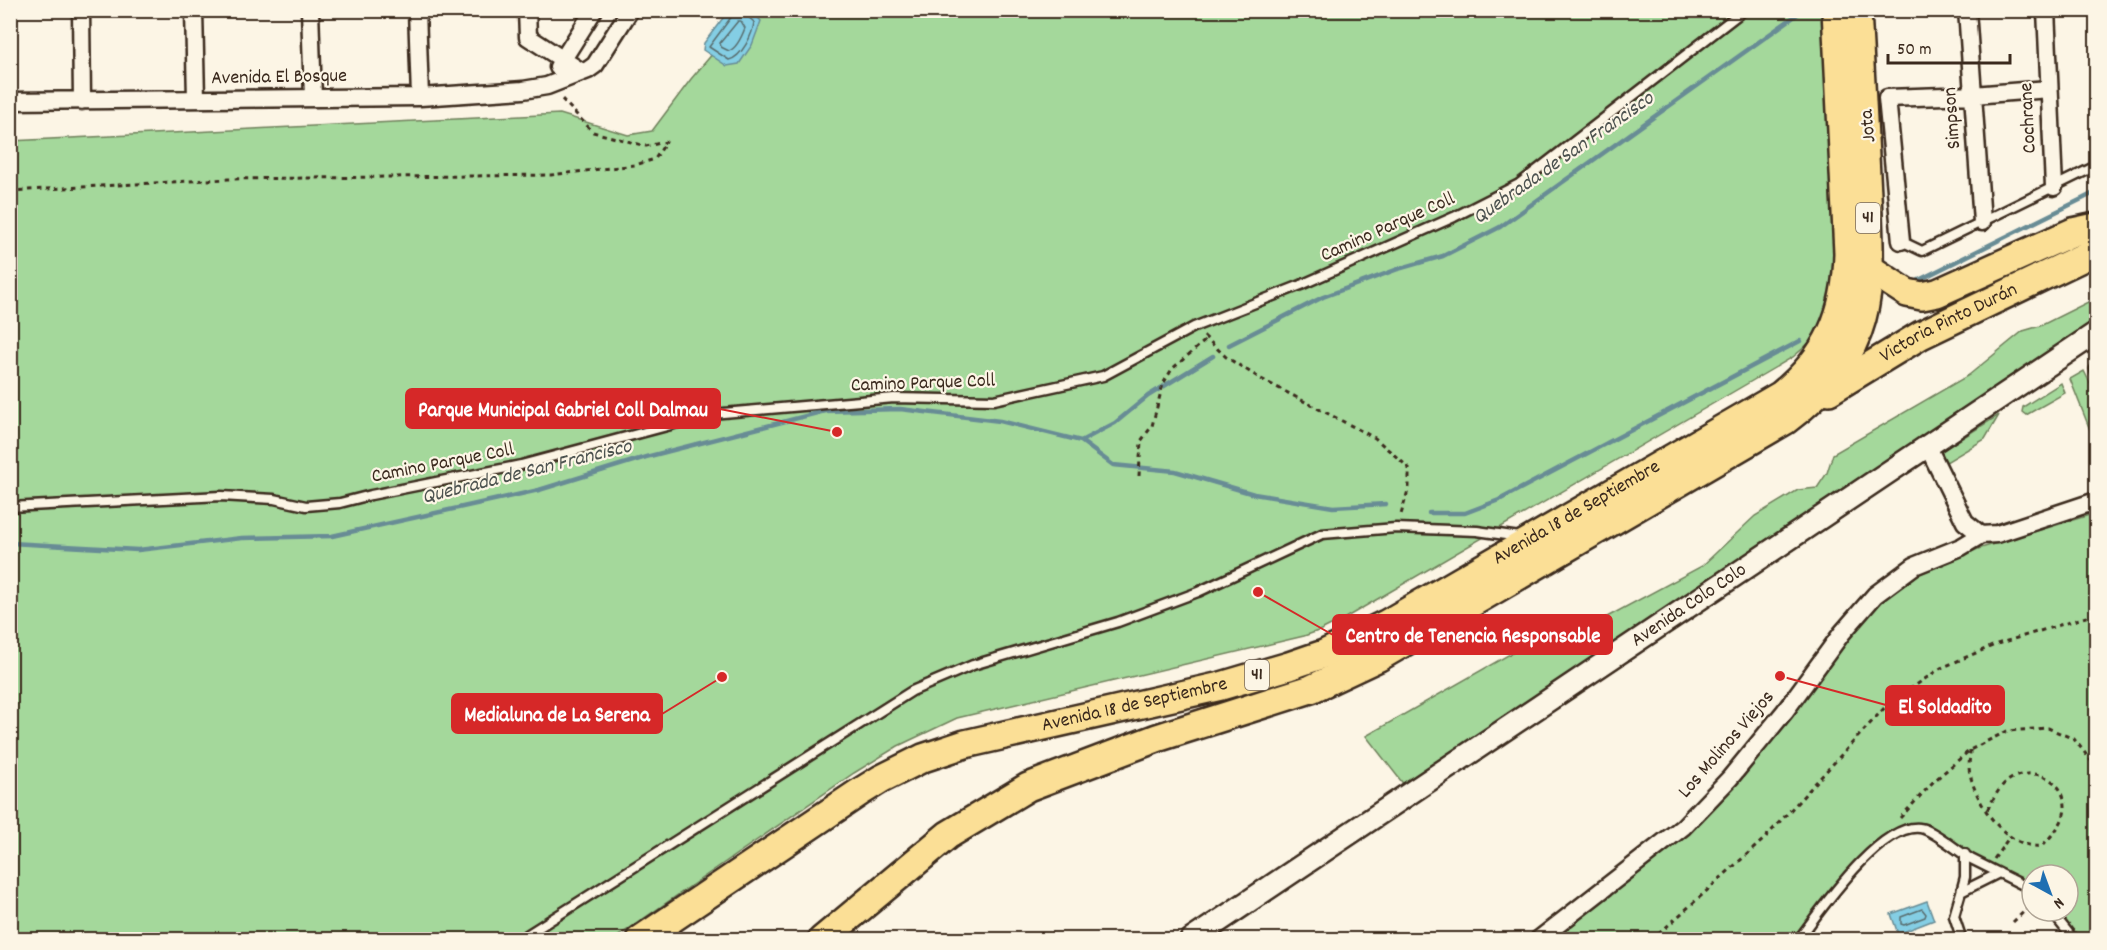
<svg xmlns="http://www.w3.org/2000/svg" width="2107" height="950" font-family="Dekko,sans-serif">
<rect width="100%" height="100%" fill="#fcf5e5"/>
<filter id="ink" filterUnits="userSpaceOnUse"><feTurbulence type="fractalNoise" baseFrequency=".0167" numOctaves="2"/><feDisplacementMap in="SourceGraphic" scale="12" xChannelSelector="R" yChannelSelector="G"/><feConvolveMatrix kernelMatrix="1 2 1 2 8 2 1 2 1" color-interpolation-filters="sRGB"/></filter>
<g filter="url(#ink)">
<path fill="#a4d89b" stroke="#70815c" stroke-width="1.5" d="M749,11H1825L1836,290C1825,322 1821,335 1793,357L1345,618L1321,630L1304,636L957,718L898,746L854,773L614,939H11L10,141L560,114L628,135L652,131L691,79Z
M2096,298V322L1707,581L1405,786L1366,736L1547,633L1607,617L1702,566L1755,516L1798,490L1817,488L1827,473L1833,454L1969,375L2023,331L2040,326Z
M2084,371L2096,395V445L2070,379Z
M2061,383L2065,393L2026,415L2022,412L2023,407Z
M1999,415L1985,439L1943,464L1938,453Z
M2096,513V939H2074L2051,911H2068V875H2032V892L1923,828H1906L1857,866L1798,939L1553,940L1689,833L1737,784L1792,717L1849,638L1881,602L1919,574L1978,549Z"/>
<path fill="#84cee4" stroke="#678c95" stroke-width="1.5" d="M729,10C741,10 752,10 761,21L752,45L739,64L727,66L703,50L704,43Z
M1927,901L1934,920L1898,934L1891,914Z"/>
<g fill="none" stroke-linecap="round" stroke-linejoin="round">
<path stroke="#586c6d" stroke-width="1.5" d="M732,10V16L709,47L729,60C742,57 753,34 754,22L747,16L746,10
M741,21L745,28C742,36 737,48 729,51L721,47L720,43L738,21Z
M1922,909L1926,914L1925,917L1904,925L1901,924V917Z"/>
<path stroke="#678c95" stroke-width="4.5" d="M1919,280L2096,192
M1229,345L1323,297L1398,269L1443,256L1500,227L1802,11
M1081,441L1115,423L1148,396L1213,356
M1429,513H1465L1499,500L1800,341
M10,543L138,550L242,538L332,536L539,490L646,457L825,411L900,409L1000,421L1081,441L1113,465L1175,471L1254,494L1333,507L1386,504"/>
<g stroke="#3b2a1e" stroke-width="13">
<path id="service" d="M1901,241L1922,251L2096,166
M2095,369L2096,372
M10,507L221,496L274,499L306,506L340,503L371,495L521,465L712,414L894,398L994,400L1103,376L1194,327L1301,285L1454,217L1519,184L1744,10
M1961,892L1965,877V854
M2051,911L2074,940
M519,940L912,691L973,665L1118,622L1198,592L1322,534L1396,528L1477,531L1520,537
M1798,940C1821,910 1880,823 1920,828C1932,829 1959,852 1971,859C1989,868 2007,877 2025,886L2032,892
M1962,940L1954,916L1961,892L1999,873"/>
</g>
<g stroke="#3b2a1e" stroke-width="21">
<path id="minor" d="M81,10L82,101
M194,10L196,99
M310,10L313,98
M417,10L420,97
M527,10L528,37L582,72L588,70
M1967,10L1982,222
M2046,10L2054,187
M558,67L594,10
M10,101L420,97L523,90L547,86L588,70L595,65L630,10
M1901,241L1887,98L1973,95L2049,89
M1928,447L1965,522L1981,535
M1538,940L1683,827L1730,778L1785,711L1842,633L1875,595L1914,566L1961,547L1981,535L1997,534L2096,501"/>
</g>
<g stroke="#3b2a1e" stroke-width="26">
<g id="tertiary">
<path id="s1" d="M1191,940L2096,333"/>
</g>
</g>
<g stroke="#3b2a1e" stroke-width="32">
<g id="primary">
<path d="M1869,268L1907,293L1922,296L1937,293L2073,232L2096,227"/>
<path id="s2" d="M1829,391L1921,335L2096,251"/>
<path id="s3" d="M640,940L860,792L881,779L923,758L965,744L1221,686L1289,666L1324,654L1386,624L1781,395C1828,357 1847,313 1848,253L1836,10"/>
<path d="M822,940L948,835L1028,787L1157,738L1311,689L1379,657L1786,420C1882,349 1871,281 1866,175C1863,120 1860,65 1857,10"/>
</g>
</g>
<path stroke="#3b2a1e" stroke-width="3" stroke-dasharray="4.5 4.5" stroke-linecap="butt" d="M10,191L228,179L551,175L635,165L655,159L666,142L646,146L593,132L560,97
M1204,336L1226,357L1261,379L1375,438L1409,468V487L1400,518
M1139,476L1141,441L1152,426L1163,384L1172,369L1207,339
M1970,750C1970,758 1968,767 1970,774C1977,805 2006,849 2042,846C2052,835 2065,823 2065,806C2064,776 2027,764 2005,783C1998,789 1992,802 1987,810
M1900,818L1933,782L1970,750L2007,731L2048,728L2074,739L2096,767
M1994,859L2010,836
M2013,922L2032,904
M1652,940L1764,839L1888,704L1941,668L1997,644L2096,614"/>
<use href="#service" stroke="#fcf5e5" stroke-width="8"/>
<use href="#minor" stroke="#fcf5e5" stroke-width="16"/>
<use href="#tertiary" stroke="#fcf5e5" stroke-width="21"/>
<use href="#primary" stroke="#fbdf96" stroke-width="27"/>
</g>
</g>
<g text-anchor="middle" dominant-baseline="central" stroke-width="4.5" stroke-linejoin="round" paint-order="stroke">
<g fill="#fcf5e5" stroke="#75675a" stroke-width="1.5">
<rect x="1856" y="203" width="24" height="30" rx="4.5"/>
<rect x="1245" y="660" width="24" height="30" rx="4.5"/>
</g>
<g font-size="18" font-weight="bold" fill="#3b2a1e">
<text x="1868" y="218">41</text>
<text x="1257" y="675">41</text>
</g>
<g font-size="20" fill="#3b2a1e" stroke="#fcf5e5">
<text transform="translate(279 78) rotate(-1)">Avenida El Bosque</text>
<text transform="translate(1953 118) rotate(-94)">Simpson</text>
<text transform="translate(2029 118) rotate(-93)">Cochrane</text>
<text transform="translate(1869 126) rotate(-95)">Jota</text>
<text transform="translate(1388 228) rotate(-24)">Camino Parque Coll</text>
<text stroke="none"><textPath href="#s2" startOffset="138">Victoria Pinto Durán</textPath></text>
<text transform="translate(923 384) rotate(-2)">Camino Parque Coll</text>
<text transform="translate(443 464) rotate(-11)">Camino Parque Coll</text>
<text stroke="none"><textPath href="#s3" startOffset="1041">Avenida 18 de Septiembre</textPath></text>
<text stroke="none"><textPath href="#s1" startOffset="600">Avenida Colo Colo</textPath></text>
<text stroke="none"><textPath href="#s3" startOffset="555">Avenida 18 de Septiembre</textPath></text>
<text transform="translate(1727 745) rotate(-49)">Los Molinos Viejos</text>
</g>
<g font-size="21" font-style="italic" fill="#4d5350" stroke="#fcf5e5">
<text transform="translate(1564 159) rotate(-35)">Quebrada de San Francisco</text>
<text transform="translate(527 473) rotate(-14)">Quebrada de San Francisco</text>
</g>
</g>
<path fill="none" stroke="#d62828" stroke-width="2" d="M837 432L720 409M1258 592L1333 635M1780 676L1886 705M722 677L662 714"/>
<g fill="#d62828" stroke="#fcf5e5" stroke-width="2">
<circle cx="837" cy="432" r="6"/>
<circle cx="1258" cy="592" r="6"/>
<circle cx="1780" cy="676" r="6"/>
<circle cx="722" cy="677" r="6"/>
</g>
<g fill="#d62828" stroke="#d62828" stroke-width="2">
<rect x="406" y="389" width="314" height="39" rx="6"/>
<rect x="1333" y="615" width="279" height="39" rx="6"/>
<rect x="1886" y="686" width="118" height="39" rx="6"/>
<rect x="452" y="694" width="210" height="39" rx="6"/>
</g>
<g font-size="21" text-anchor="middle" font-weight="bold" fill="#fff">
<text x="563" y="416">Parque Municipal Gabriel Coll Dalmau</text>
<text x="1473" y="642">Centro de Tenencia Responsable</text>
<text x="1945" y="713">El Soldadito</text>
<text x="557" y="721">Medialuna de La Serena</text>
</g>
<rect width="2107" height="950" fill="none" stroke="#fcf5e5" stroke-width="36"/>
<rect x="18" y="18" width="2071" height="914" fill="none" stroke="#3b2a1e" stroke-width="2" filter="url(#ink)"/>
<g transform="translate(2050 893) rotate(139)"><circle r="28" fill="#fcf5e5" stroke="#afa495" stroke-width="1.5"/>
<path d="M0-4.5L10 22L0 15L-10 22Z" fill="#1f6fb2"/>
<text y="-9" font-size="16" font-weight="bold" text-anchor="middle" fill="#3b2a1e">N</text>
</g>
<path d="M1888 54v9h122v-9" fill="none" stroke="#3b2a1e" stroke-width="3"/>
<text x="1897" y="54" font-size="18" fill="#3b2a1e" stroke="#fcf5e5" stroke-width="4.5" paint-order="stroke">50 m</text>
</svg>
